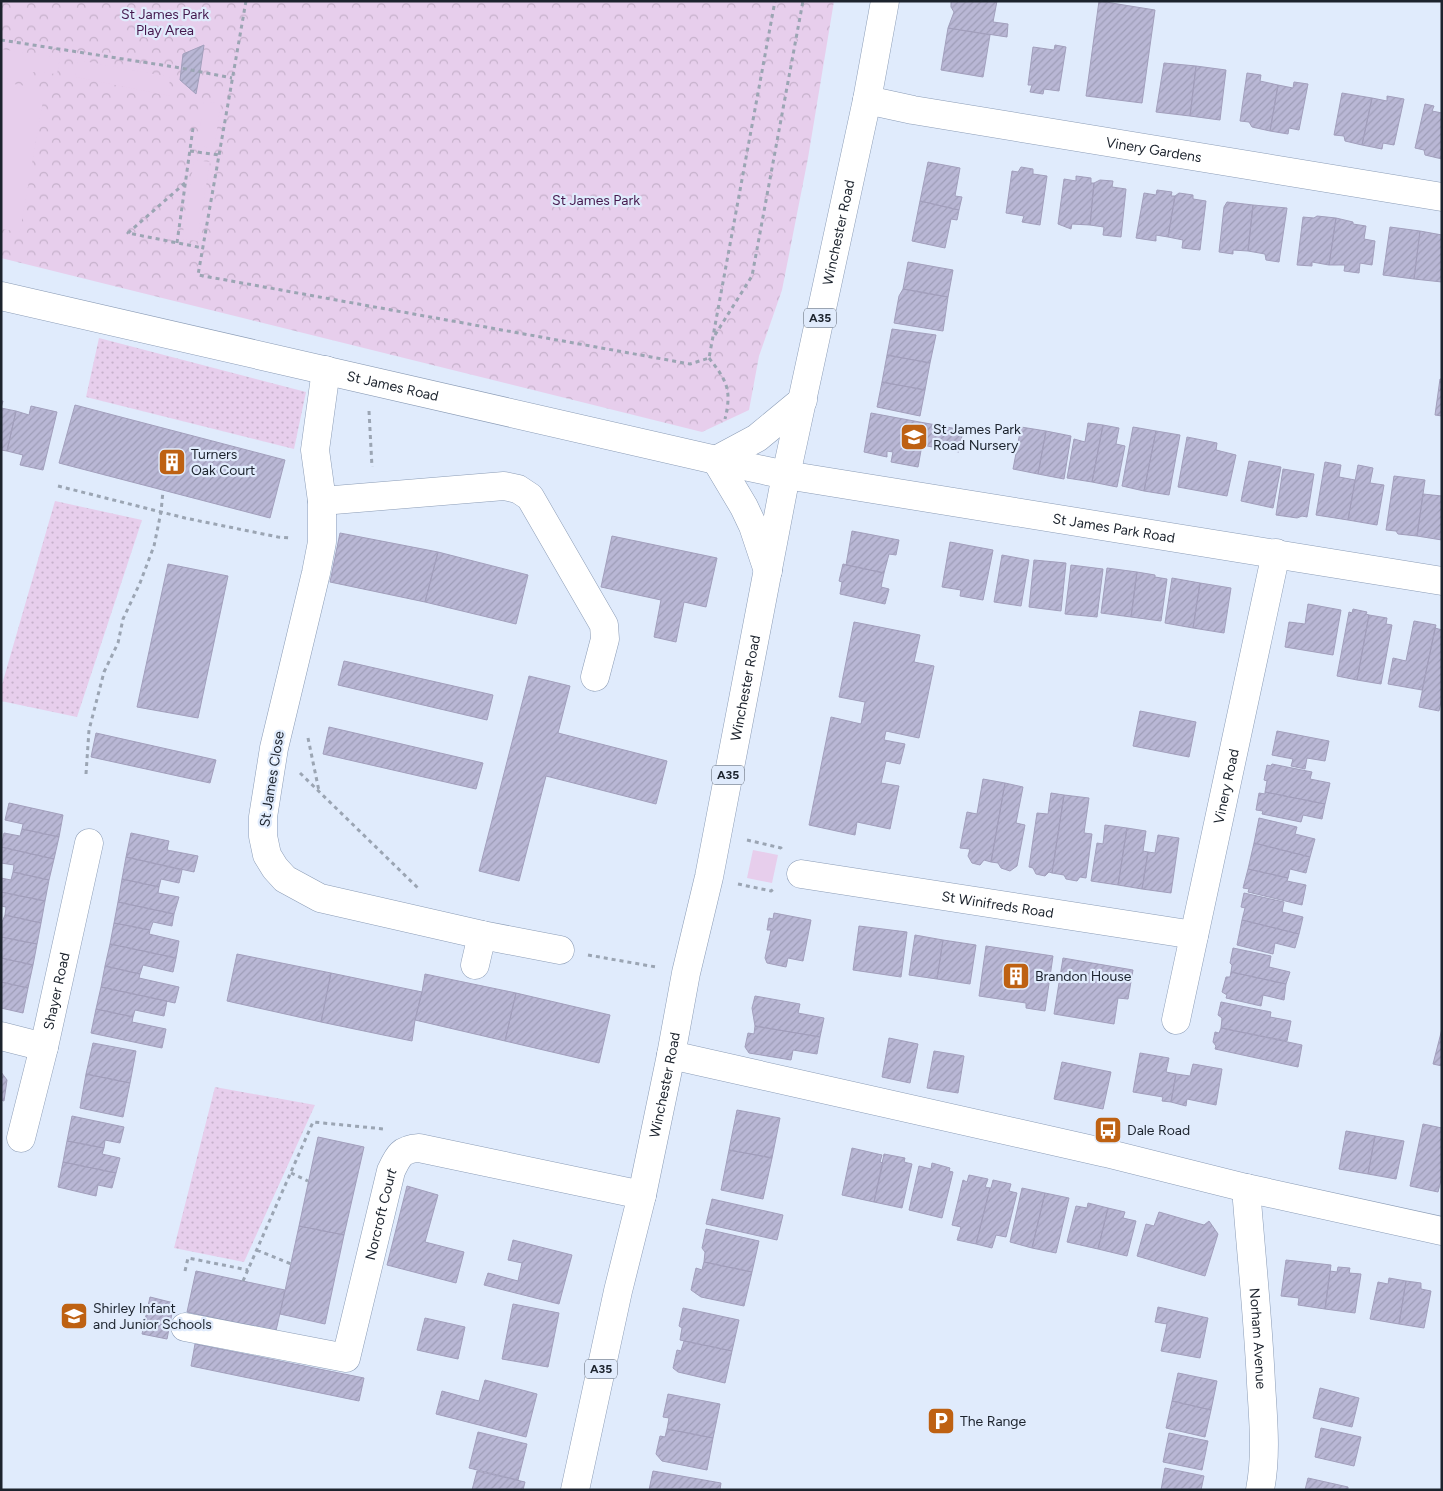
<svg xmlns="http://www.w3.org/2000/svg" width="1443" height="1491" font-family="Figtree,sans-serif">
<defs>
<pattern id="grass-dots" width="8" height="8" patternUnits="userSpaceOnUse" patternTransform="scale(1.25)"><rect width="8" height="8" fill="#e7ceec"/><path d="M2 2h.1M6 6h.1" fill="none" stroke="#c6b1cb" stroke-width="1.8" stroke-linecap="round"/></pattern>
<pattern id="park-crowns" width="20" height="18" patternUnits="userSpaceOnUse" patternTransform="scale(1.25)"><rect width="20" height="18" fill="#e7ceec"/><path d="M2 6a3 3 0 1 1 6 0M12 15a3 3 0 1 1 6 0" fill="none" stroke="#c6b1cb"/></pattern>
<pattern id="building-hatch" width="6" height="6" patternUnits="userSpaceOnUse" patternTransform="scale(1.25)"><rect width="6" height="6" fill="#b9b7d5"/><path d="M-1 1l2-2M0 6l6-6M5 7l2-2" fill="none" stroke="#9e9db7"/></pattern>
</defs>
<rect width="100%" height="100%" fill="#e0ebfc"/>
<path fill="url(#grass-dots)" d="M99,338L306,392L294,449L86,397Z
M55,501L142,520L77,717L1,701V688Z
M215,1087L315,1105L244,1262L174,1248Z"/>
<path fill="url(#park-crowns)" d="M1,1H834L808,158L782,290L759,356L749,410L702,432L1,258Z"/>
<path fill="#e7ceec" d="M1,49L60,58L57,74L33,72L28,82L1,78Z
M78,60L170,77L169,89L172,90L170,96L75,77Z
M1,82L45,89L20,232L1,229Z
M204,102L221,103L214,148L197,146Z
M194,160L210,162L197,241L182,239Z
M753,850L778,855L772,883L747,878Z"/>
<path fill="url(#building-hatch)" stroke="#a29fbc" d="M951,1H997L993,22L1008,24L1007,37L948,28L954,12L951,7Z
M1099,1L1155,10L1142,103L1086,96Z
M948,28L990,35L983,77L941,70Z
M204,45L200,72L196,94L180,80L183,54Z
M1055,45L1066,47L1059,91L1044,89L1043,94L1030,92L1032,85H1028L1033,47L1054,50Z
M1164,63L1196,66L1190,116L1156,112Z
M1196,66L1226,70L1220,120L1190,116Z
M1247,73L1261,75L1260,81L1278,85L1270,131L1252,127L1249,122L1240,121Z
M1294,82L1308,84L1299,130L1289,128L1288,134L1270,131L1278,85L1293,88Z
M1342,93L1372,98L1362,145L1345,141L1344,136L1334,135Z
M1387,96L1404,99L1394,145L1383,143L1382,149L1362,145L1372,98L1387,101Z
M1425,104L1434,106L1432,111L1442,113V159L1425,155L1424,150L1415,148Z
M928,162L960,168L955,196L962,197L959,210L920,201Z
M1021,167L1033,169V174L1047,176L1040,225L1022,222L1024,216L1006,213L1012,171L1018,172Z
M1076,176L1091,178V183H1094L1090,225L1072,224L1071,229L1058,224L1064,179L1076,181Z
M1100,180L1113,181L1112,187L1126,189L1121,237L1103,235L1104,227L1090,225L1094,183Z
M1157,190L1172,192L1171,196H1175L1168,237L1156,235V241L1136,238L1144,193L1156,195Z
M1179,193L1193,195V199L1206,201L1200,250L1182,248L1183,240L1168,237L1175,196Z
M920,201L959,210L957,220L951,219L945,248L912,241Z
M1227,202L1253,205L1248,251L1233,250V254L1219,252L1224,207Z
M1253,205L1287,208L1279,262L1266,260L1265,254L1248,251Z
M1317,216L1336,218L1329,265L1312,262V266L1297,265L1303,217L1314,218Z
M1336,218L1353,222V224L1366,226L1364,239L1375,241L1372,265L1360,263L1359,273L1344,271L1345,265H1329Z
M1390,227L1420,231L1414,279L1383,275Z
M1420,231L1442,235V282L1414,279Z
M908,262L953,270L948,297L903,289Z
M903,289L948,297L943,331L894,323L899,296Z
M892,329L936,335L930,363L887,355Z
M887,355L930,363L925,390L882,382Z
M1440,379H1442V416L1435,415Z
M882,382L925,390L920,416L877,407Z
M1,401H3L1,408L16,411L7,451L1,450Z
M75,405L285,460L270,518L59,463Z
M31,406L57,412L43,470L20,465L23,455L7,451L16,411L29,415Z
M871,413L963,430L959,452L922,445L918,467L891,462L893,452L887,451V457L864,452Z
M1088,423L1103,425L1092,482L1067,478L1074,439L1085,442Z
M1103,425L1119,428L1116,444L1125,446L1117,487L1092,482Z
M1021,427L1046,431L1038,474L1013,469Z
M1133,427L1156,431L1144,491L1122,486Z
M1046,431L1071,436L1064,479L1038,474Z
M1156,431L1180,435L1169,495L1144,491Z
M1187,437L1217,443L1216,450L1236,455L1227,496L1178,487Z
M1249,461L1281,467L1273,508L1241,501Z
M1325,462L1341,465L1339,477L1355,480L1348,520L1316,515Z
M1358,465L1373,468L1370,483L1384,485L1377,525L1348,520Z
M1283,469L1314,474L1307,517L1302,516L1297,518L1276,515Z
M1394,476L1425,480L1417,536L1398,534L1396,531L1386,530Z
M1423,494L1442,496V540L1417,536Z
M852,531L899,540L896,555L889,554L884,573L846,565Z
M340,533L438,552L425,602L330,582Z
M612,536L717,558L706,607L684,602L676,642L654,637L661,600L601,587Z
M950,542L993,550L983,600L960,596L961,590L942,587Z
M438,552L528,575L516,624L425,602Z
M1002,555L1029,560L1021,606L994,602Z
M1034,560L1066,563L1061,611L1029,607Z
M168,564L228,576L198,718L137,707Z
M843,564L884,573L881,587L889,589L885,604L840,594L842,582L839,581Z
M1071,565L1103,569L1097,617L1065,614Z
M1107,568L1137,572L1131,617L1101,613Z
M1137,572L1155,575V577L1167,579L1161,621L1131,617Z
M1172,578L1200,583L1193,628L1165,623Z
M1200,583L1231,588L1224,633L1193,628Z
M1308,604L1341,610L1333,655L1285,647L1289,622L1305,624Z
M1353,609L1367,612L1366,614L1369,615L1357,680L1337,676L1349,612L1352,613Z
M1369,615L1387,618L1386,624L1392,625L1381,684L1357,680Z
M1414,621L1436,625L1422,690L1388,684L1393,658L1406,661Z
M854,622L920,635L914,662L934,666L919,738L886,731L884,740L905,744L900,764L886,761L881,783L899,786L890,829L857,822L855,835L809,825L831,717L861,724L865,702L839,697Z
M1435,628L1442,630V697L1439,711L1419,707Z
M344,661L493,695L487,720L338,685Z
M529,676L570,686L558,733L667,761L656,804L546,776L519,881L479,871Z
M1140,711L1196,722L1189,757L1133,746Z
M329,727L483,763L476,789L323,754Z
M1277,731L1329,741L1325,761L1307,758L1305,769L1291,766L1293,759L1272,755Z
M96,733L216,760L210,783L91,757Z
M1272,764L1312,772L1310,779L1330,783L1325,804L1265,792L1267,781L1264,780L1267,765L1271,766Z
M983,779L1005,783L991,862L984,860L980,865L972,863L968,856L970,849L960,848L967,812L977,814Z
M1005,783L1023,787L1016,823L1025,825L1017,866L1010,871L1001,868L998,863L991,862Z
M1265,792L1325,804L1322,819L1303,815L1301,822L1262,814L1263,811L1256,810L1259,793L1265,794Z
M1051,793L1064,795L1052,873L1049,872L1045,876L1036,874L1033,868L1029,867L1037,813L1048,814Z
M1064,795L1089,798L1084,833L1092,834L1086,878L1080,877L1077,881L1066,879L1064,875L1052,873Z
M9,803L63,815L59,837L22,829L23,824L5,820Z
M1259,818L1297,827L1295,834L1315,839L1310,857L1254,843Z
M1105,825L1127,828L1118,885L1091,881L1097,843L1103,844Z
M1127,828L1146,831L1143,851L1148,852L1142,889L1118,885Z
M22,829L59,837L54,859L1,847L4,833L20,836Z
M131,833L169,841L167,850L198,856L194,872L126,857Z
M1158,835L1179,838L1171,893L1142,889L1148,852L1155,853Z
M1254,843L1310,857L1306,873L1290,869L1288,878L1248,869Z
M1,847L54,859L49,880L13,872L14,865L1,863Z
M126,857L182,870L179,883L161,879L159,887L122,879Z
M1248,869L1288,878L1287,881L1306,885L1302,905L1248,892L1249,889L1243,888Z
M13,872L49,880L45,901L1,892V878L11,880Z
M122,879L159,887L158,893L179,897L174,914L118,902Z
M1,892L45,901L41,923L5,915L6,907L1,906Z
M1244,893L1284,902L1282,912L1303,917L1299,934L1242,920L1245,908L1241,907Z
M118,902L174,914L172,926L153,922L150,930L114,923Z
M774,913L811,920L803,961L788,958L786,967L767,963L765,958L771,930H767L769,918L773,919Z
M5,915L41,923L37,944L1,937V922H2Z
M1242,920L1299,934L1295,948L1275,943L1273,954L1237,945Z
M114,923L150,930L149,934L179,941L176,958L110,944Z
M859,926L907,932L901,977L853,970Z
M915,935L943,940L937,979L909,975Z
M1,937L37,944L33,965L1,958Z
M943,940L976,945L970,984L937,979Z
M110,944L176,958L173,972L143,965L140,974L105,966Z
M986,946L1053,956L1045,1011L1026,1008V1003L979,996Z
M1233,948L1271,956L1269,967L1290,972L1286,984L1231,972L1232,965L1230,963Z
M237,954L331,973L321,1022L227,1001Z
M1,958L33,965L28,988L1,982Z
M1063,958L1133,970L1128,999L1118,998L1114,1024L1054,1014Z
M105,966L140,974L139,978L179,987L175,1003L101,987Z
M1231,972L1286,984L1284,1000L1263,995L1261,1006L1226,998L1227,995L1222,992L1226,977H1230Z
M331,973L422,992L415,1020L412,1041L321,1022Z
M425,974L516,993L505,1041L415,1020L422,992Z
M1,982L28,988L23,1013L1,1008Z
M101,987L167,1001L164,1016L135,1010L133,1017L96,1009Z
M516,993L610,1015L599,1063L505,1041Z
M755,996L800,1004L798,1013L824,1018L820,1037L755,1026L752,1008Z
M1221,1002L1271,1012L1270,1017L1291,1021L1287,1041L1221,1028L1222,1018L1218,1015Z
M96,1009L133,1017L132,1022L166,1029L162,1048L91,1033Z
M755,1026L820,1037L817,1054L793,1050L791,1060L749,1053L745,1047L748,1033L754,1034Z
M1221,1028L1302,1045L1298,1067L1215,1049L1216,1046L1213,1042L1215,1032L1219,1033Z
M1442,1029V1066L1433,1064Z
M889,1038L918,1044L910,1083L882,1077Z
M93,1043L136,1051L130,1083L86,1074Z
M934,1051L964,1056L958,1093L927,1088Z
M1140,1053L1169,1058L1166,1072L1176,1074L1171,1102L1162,1101L1163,1097L1133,1092Z
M1062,1062L1111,1072L1103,1109L1054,1099Z
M1193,1064L1222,1069L1216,1105L1187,1099L1186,1106L1171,1102L1176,1074L1190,1076Z
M1,1072L7,1080L4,1101L1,1100Z
M86,1074L130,1083L123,1117L80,1108Z
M737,1110L780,1118L772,1158L729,1150Z
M72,1116L124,1127L120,1143L105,1140L104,1148L67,1141Z
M1423,1124L1442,1128V1176L1438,1192L1410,1186Z
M1346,1131L1375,1136L1368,1174L1339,1169Z
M1375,1136L1404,1141L1396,1179L1368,1174Z
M318,1137L364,1147L344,1235L299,1226Z
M67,1141L104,1148L102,1154L120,1158L116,1173L63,1162Z
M852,1148L882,1155L880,1162L883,1163L874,1202L842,1195Z
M729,1150L772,1158L763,1199L721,1190Z
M884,1154L905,1158L904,1162L912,1164L902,1208L874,1202Z
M63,1162L116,1173L112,1188L98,1185L96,1196L58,1187Z
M932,1163L950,1168L949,1171L953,1172L942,1218L909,1210L919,1166L931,1169Z
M969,1175L988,1179L985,1187L990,1188L976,1244L957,1240L961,1227L952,1225L963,1180L967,1182Z
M993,1180L1011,1184L1009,1191L1017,1193L1006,1237L996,1235L992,1248L976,1244L990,1188H991Z
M407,1186L438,1195L425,1242L464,1252L456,1283L387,1265Z
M1022,1188L1045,1193L1032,1248L1010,1242Z
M1045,1193L1069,1198L1056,1253L1032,1248Z
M712,1199L783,1215L777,1240L706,1224Z
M1088,1203L1108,1208L1098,1249L1067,1242L1076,1206L1087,1208Z
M1108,1208L1125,1212L1123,1218L1136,1221L1127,1256L1098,1249Z
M1159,1212L1204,1225L1209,1221L1218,1234L1205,1276L1137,1256L1146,1224L1154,1226Z
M299,1226L344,1235L325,1324L280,1314Z
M706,1229L759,1241L752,1272L704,1262L705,1252L702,1248Z
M513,1240L572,1255L559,1304L484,1285L488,1273L518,1281L522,1263L508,1260Z
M1286,1260L1331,1265L1325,1309L1298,1305L1299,1298L1281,1296Z
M704,1262L752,1272L744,1306L701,1297L691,1290L696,1268L702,1270Z
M1338,1267L1350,1268L1349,1273L1361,1274L1355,1313L1325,1309L1330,1271L1337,1272Z
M196,1271L285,1290L276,1331L187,1312Z
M1389,1278L1406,1281L1399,1324L1370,1319L1378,1282L1388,1284Z
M1406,1281L1421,1283V1289L1431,1291L1424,1328L1399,1324Z
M150,1297L174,1303L167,1339L142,1334Z
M513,1304L559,1313L548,1367L502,1359Z
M1158,1307L1208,1318L1200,1358L1161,1351L1167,1324L1155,1322Z
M683,1308L739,1320L732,1351L680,1340L682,1328L679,1326Z
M425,1318L465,1327L458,1359L417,1350Z
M684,1341L732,1351L725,1383L678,1372L673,1368L677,1350L681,1351Z
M195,1344L364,1378L359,1401L191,1366Z
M1178,1373L1217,1381L1211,1410L1172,1401Z
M485,1380L537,1394L526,1437L436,1414L442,1391L479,1401Z
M1320,1388L1359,1398L1352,1427L1313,1418Z
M668,1394L720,1404L713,1438L667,1429L669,1418L663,1417Z
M1172,1401L1211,1410L1205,1437L1166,1428Z
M1321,1428L1361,1437L1354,1466L1315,1457Z
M667,1429L713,1438L707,1470L662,1461L656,1454L660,1436L665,1437Z
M478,1432L527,1444L518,1480L469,1468Z
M1169,1433L1208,1441L1202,1470L1163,1462Z
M1165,1468L1204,1476L1201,1490H1161Z
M477,1471L525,1482L523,1490H472Z
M653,1471L721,1483L720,1490H649Z
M1308,1478L1348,1487V1490H1305Z"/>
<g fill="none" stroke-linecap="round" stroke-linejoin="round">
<g stroke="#8b9cb6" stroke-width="29">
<g id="street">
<path id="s1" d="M867,100L913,110L1442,197"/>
<path d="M326,370L315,450L322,501V542L316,573L274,748L263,817V836L267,855L275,868L285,879L320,898L482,935L560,950"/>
<path id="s2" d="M786,475L1442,581"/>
<path d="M322,501L504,486L518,489L530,497L604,625L605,639L595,677"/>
<path id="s3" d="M801,874L1194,935"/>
<path d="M475,965L482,935"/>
<path id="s4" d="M1176,1020L1276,553"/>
<path d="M1,1036L44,1047"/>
<path d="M671,1055L1106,1153L1246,1188L1442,1231"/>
<path id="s5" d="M21,1138L44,1047L89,843"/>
<path id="s6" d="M1246,1188C1251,1253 1258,1318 1261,1383C1263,1418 1267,1455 1260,1490"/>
<path id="s7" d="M185,1327L346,1358L391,1171C398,1156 401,1149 419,1148L642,1195"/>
</g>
</g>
<g stroke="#8b9cb6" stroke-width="29">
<g id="secondary">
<path id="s8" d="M1,296L716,460L786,475"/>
<path d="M716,460L744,507L753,526L768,571"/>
<path d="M716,460L757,438L803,400"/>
</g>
</g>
<g stroke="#8b9cb6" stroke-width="29">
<g id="primary">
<path id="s9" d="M575,1490L618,1291L642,1195L671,1055L686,973L709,877L786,475L867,100L885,1"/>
</g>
</g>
<path stroke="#9ba5b3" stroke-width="3" stroke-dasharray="4 4" stroke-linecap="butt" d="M246,1L198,275L690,364L709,358L775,1
M1,40L181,68L232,78
M190,151L219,155
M185,183L128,233L203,248
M177,243L193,128
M715,335L752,276L803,1
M709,358C727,381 732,390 725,419
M369,411L372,467
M58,486L185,518L278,537L291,538
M308,738L319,791
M300,773L419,889
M86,774L89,730L104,672L118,643L123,619L140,583L154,546L161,512L163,491
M747,840L781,848L783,851
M738,884L771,891L775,888
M588,955L656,967
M291,1173L308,1181
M257,1250L291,1264
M185,1271L188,1258L248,1270
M243,1281L313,1122L384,1129"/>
<use href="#street" stroke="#fff" stroke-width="28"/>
<use href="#secondary" stroke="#fff" stroke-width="28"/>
<use href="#primary" stroke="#fff" stroke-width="28"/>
</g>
<defs>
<g id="school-square" transform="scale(1.4375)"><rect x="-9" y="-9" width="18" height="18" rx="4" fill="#be6112" stroke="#e0ebfc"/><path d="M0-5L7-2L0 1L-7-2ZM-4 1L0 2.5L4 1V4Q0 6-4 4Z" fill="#fff"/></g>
<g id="building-square" transform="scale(1.4375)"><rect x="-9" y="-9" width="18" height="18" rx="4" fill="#be6112" stroke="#e0ebfc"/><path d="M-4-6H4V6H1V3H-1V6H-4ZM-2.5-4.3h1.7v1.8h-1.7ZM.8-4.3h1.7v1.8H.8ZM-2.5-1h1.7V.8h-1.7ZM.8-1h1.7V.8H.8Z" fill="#fff"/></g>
<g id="bus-square" transform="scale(1.4375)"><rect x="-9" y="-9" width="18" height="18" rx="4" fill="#be6112" stroke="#e0ebfc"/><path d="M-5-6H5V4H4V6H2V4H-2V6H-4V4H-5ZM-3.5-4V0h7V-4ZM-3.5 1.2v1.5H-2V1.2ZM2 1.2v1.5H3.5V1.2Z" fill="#fff"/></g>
<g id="parking-square" transform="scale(1.4375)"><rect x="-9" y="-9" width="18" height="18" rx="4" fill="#be6112" stroke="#e0ebfc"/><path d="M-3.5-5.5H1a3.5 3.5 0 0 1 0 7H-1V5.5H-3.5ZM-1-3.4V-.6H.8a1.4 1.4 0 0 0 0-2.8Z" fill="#fff"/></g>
</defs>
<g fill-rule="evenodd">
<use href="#school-square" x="914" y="437"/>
<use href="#building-square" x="172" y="462"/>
<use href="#building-square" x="1016" y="976"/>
<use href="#bus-square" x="1108" y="1130"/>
<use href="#school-square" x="74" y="1316"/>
<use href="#parking-square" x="941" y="1421"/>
</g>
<g text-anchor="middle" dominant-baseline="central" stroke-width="4.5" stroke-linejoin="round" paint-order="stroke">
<g fill="#e0ebfc" stroke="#575f6b" stroke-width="1">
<rect x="804" y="308.5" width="32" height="19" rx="4"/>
<rect x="712" y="765.5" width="32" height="19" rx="4"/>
<rect x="585" y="1359.5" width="32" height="19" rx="4"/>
</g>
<g font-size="12" font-weight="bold" fill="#1c232d">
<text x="820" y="318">A35</text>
<text x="728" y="775">A35</text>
<text x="601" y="1369">A35</text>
</g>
<g font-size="14" fill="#45194e" stroke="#e0ebfc">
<text x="165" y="14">St James Park<tspan x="165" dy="16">Play Area</tspan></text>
<text x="596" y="200">St James Park</text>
</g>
<g font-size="14" fill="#1c232d" stroke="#e0ebfc">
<text stroke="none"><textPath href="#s1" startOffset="291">Vinery Gardens</textPath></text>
<text stroke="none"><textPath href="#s9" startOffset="1285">Winchester Road</textPath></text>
<text stroke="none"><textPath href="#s8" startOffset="402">St James Road</textPath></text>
<text stroke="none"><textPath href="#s2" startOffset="332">St James Park Road</textPath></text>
<text stroke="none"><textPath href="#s9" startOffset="820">Winchester Road</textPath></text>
<text transform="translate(272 779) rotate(-81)">St James Close</text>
<text stroke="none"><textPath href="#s4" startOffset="239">Vinery Road</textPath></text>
<text stroke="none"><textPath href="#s3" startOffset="199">St Winifreds Road</textPath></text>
<text stroke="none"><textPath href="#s5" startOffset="151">Shayer Road</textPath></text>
<text stroke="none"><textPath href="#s9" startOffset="415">Winchester Road</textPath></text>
<text stroke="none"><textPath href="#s7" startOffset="312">Norcroft Court</textPath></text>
<text stroke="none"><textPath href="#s6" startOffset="151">Norham Avenue</textPath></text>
</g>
<g font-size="14" fill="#1c232d" stroke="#e0ebfc" text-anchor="start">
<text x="933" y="429">St James Park<tspan x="933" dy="16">Road Nursery</tspan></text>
<text x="191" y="454">Turners<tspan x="191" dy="16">Oak Court</tspan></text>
<text x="1035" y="976">Brandon House</text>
<text x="1127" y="1130">Dale Road</text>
<text x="93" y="1308">Shirley Infant<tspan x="93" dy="16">and Junior Schools</tspan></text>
<text x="960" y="1421">The Range</text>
</g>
</g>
<rect width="1443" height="1491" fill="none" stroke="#1c232d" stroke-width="5"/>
</svg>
